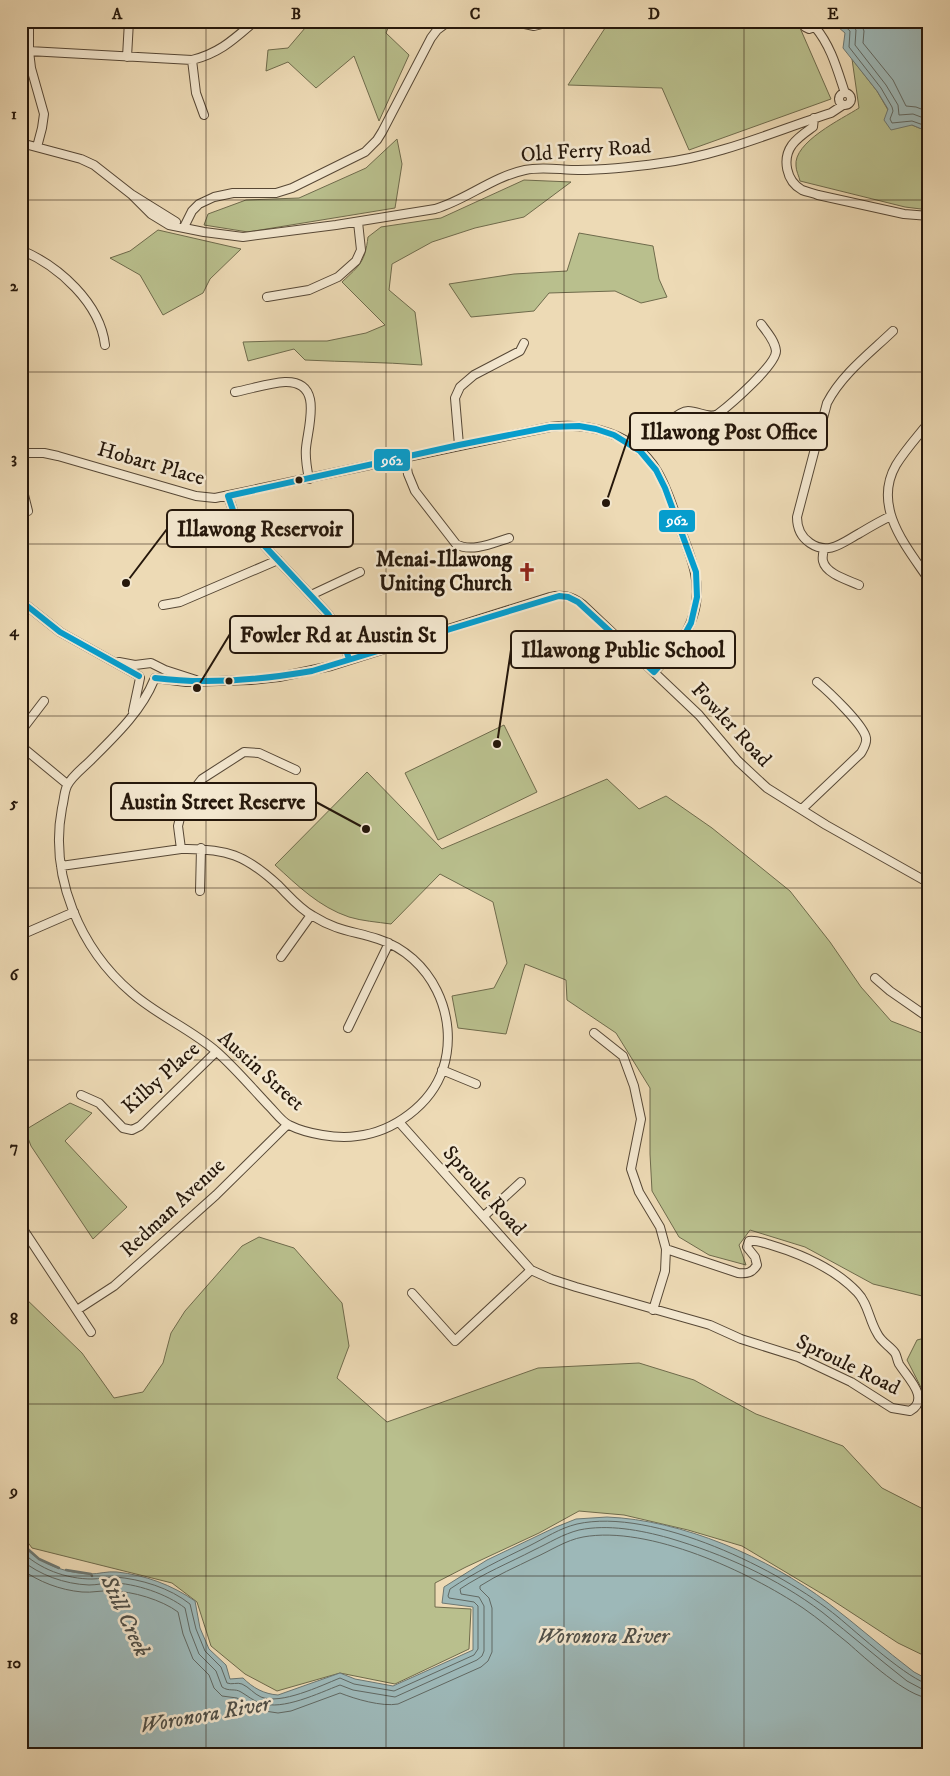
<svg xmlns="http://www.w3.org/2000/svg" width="950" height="1776" font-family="'IM FELL DW Pica',serif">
<rect width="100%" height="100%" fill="#eddab5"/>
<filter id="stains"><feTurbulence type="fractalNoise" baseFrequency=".004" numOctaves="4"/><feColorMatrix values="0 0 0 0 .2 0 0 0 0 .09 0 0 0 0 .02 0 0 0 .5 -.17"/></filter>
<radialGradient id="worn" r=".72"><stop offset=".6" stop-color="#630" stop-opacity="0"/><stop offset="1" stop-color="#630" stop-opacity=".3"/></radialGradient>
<path fill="#b9bf8d" stroke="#6f6b4c" d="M311,21H391L386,33L409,55L379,121L354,56L316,88L288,62L266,71L268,50L288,48Z
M602,21H797L831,99L689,150L662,88L568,85L607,25Z
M852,59L877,91L888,110L912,125L929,132V210L905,207L800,181C799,176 796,171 796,166C793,142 842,119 859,108Z
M397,139L402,164L395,208L248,232L204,225L208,214L246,200L299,198L366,168Z
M524,180L571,182L524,217L475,228L432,242L392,264L389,290L415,312L422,365C383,362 344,362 305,360L294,349L248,361L243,342L277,341H327L366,333L385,325L342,282C360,265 365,262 368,237L381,227L441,218Z
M158,230L241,249L210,279L203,293L163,315L140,275L110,258L130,251Z
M579,233L653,246L659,279L667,297L641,303L615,291L549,293L534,311L471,317L449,284L514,274L567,271Z
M504,725L537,792L438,840L405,773Z
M367,772L442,849L607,779L639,809L666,796L712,828L790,891L830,942L861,987L891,1021L927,1035L929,1037V1304L922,1296L873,1284L805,1247L750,1230L739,1245L746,1265L709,1255L679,1237L652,1191L650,1154V1088L616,1033L567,1000L566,980L525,964L506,1034L458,1028L452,996L494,988L507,963L493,902L440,874L391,924C377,922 362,921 349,917C319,907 297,885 275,865Z
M70,1103L92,1113L65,1141L127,1207L93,1239L31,1146L25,1130Z
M259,1237L294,1248L342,1303L349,1346L337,1378L387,1422L538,1368L639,1363L694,1380L756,1414L843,1446L882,1488L929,1512V1658L898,1643L829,1598L742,1546L688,1530L624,1515L579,1511L539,1533L466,1567L435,1583V1607L471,1609L469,1649L395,1684L340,1673L277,1691L245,1674L211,1646L197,1602L172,1583L32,1548L21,1533V1294L82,1353L114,1398L143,1392L163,1363L171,1333L185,1311L242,1246Z
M929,1337V1403L907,1360L917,1340Z"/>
<path fill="#9db8b8" stroke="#6d7873" d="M831,21H929V132L912,125L891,130L884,120L888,109L877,91L843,48L845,33Z
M607,1517C682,1520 768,1557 828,1603C857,1625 885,1650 914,1672L929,1680V1755H21V1543C37,1563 64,1573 90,1574C99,1574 107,1571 117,1572C145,1575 172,1585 195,1601L200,1628L209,1649L226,1665L230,1679L243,1678C253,1688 264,1694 278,1695L340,1673L355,1679L393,1686L473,1650V1607L442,1603L444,1587L487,1560L556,1527L576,1519Z"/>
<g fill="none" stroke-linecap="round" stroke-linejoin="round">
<path stroke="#616862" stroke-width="1" d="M839,21L850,31L849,47L881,88L892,107L893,111L890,119L892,123L912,121L929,127
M849,21L856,30L855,45L886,85L898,105L899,115L913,114L929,120
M860,21L864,31L863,43L893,80L906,106L916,107L929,112
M21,1551C39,1569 66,1579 92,1579C99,1579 107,1577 115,1577C141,1579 170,1588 190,1604L196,1629L205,1651L221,1667L227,1683C232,1685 237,1682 242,1684C249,1687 254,1694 261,1697C281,1705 320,1686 340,1678L354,1684L394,1691L474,1655L478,1649V1606L474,1602L449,1598L448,1596L450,1589C475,1572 502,1559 529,1546C545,1538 560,1528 577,1524C653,1507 781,1570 838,1617C855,1631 911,1682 929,1684
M21,1560C40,1575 64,1584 89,1585C97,1585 104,1583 112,1583C135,1583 167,1594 185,1608L190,1631L199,1654L216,1671L222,1687C229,1692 235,1688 241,1692C248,1696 253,1701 261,1703C282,1711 319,1693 340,1685L353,1690L395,1697L477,1660L482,1656L484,1651V1606L479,1597L461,1594L460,1589C484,1573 509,1563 534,1550C549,1543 563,1534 579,1530C608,1524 640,1530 669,1538C723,1554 777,1578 822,1612C851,1635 879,1659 907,1681L922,1689L929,1690
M21,1569C39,1582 60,1590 82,1592C92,1593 102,1590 112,1591C132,1591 162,1600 178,1612L183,1634L193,1659L209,1675L214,1688L222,1696L237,1698L258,1710L278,1713L291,1711L340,1693C355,1699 382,1707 398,1704L481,1667L488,1661L492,1652V1608L489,1598L480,1589V1586C497,1575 516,1567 534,1558C550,1551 566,1540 583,1537C649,1525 749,1572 803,1608C819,1619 833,1631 848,1643C865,1658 907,1697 929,1698"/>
<path stroke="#6d7873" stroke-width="2.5" d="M21,1543L39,1559L59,1568
M66,1570L91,1574L92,1576"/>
<g stroke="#574836" stroke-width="10">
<path id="minor" d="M29,21V51L31,68L44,114L42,128L37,147
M511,21L534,26L546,23
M804,21L805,27L809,29L815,27L816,21
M815,27C831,46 837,69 845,93
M29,51L192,60C220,53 234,39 255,21
M127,57L129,21
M192,60L196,93L204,115
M839 99a6 6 0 1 1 12 0a6 6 0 1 1-12 0Z
M814,118L813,127C806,132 798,137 792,145C782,159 786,181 802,190C807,192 813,193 818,195L904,214L929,216
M21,143L81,159L94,165L131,194L176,222
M131,194L151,214L169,225L204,232L243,237L336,225L435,209C466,200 492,177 525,170C542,166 561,170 578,170C605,170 633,167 661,163C719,156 775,131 831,113L843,105
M184,227L192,211L199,204L214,197L233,193H276L292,188L365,152L377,140L382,132L431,38L437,30L449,21
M21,250C59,266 100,303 105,345
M267,297L309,290L338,277L356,261L361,250L358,222
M235,392C251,389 269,383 285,382C324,381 308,426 306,448C305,458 307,469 309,479
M929,422C918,436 905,450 896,465C872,507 906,546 929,580
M459,445L455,398L460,387L474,375L520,351L524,343
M640,451C650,441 675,411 688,411C699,411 708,419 718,414C731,404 776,365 776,351C775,341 767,332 761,324
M21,453H44L58,456L196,496L215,498L550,427C589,422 635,434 657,471C668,489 674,511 681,531C692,559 703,586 693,616C686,639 670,655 654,672
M405,457L408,474L415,491L456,544C471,553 493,543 509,538
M21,474L23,491L28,511
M228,496L234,513L328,614L340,632L349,659
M891,516C880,521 870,527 860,533C843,542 829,556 810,543C801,537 797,527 797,517L827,403C842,374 870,353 893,331
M824,549C823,553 822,557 823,561C826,574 848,580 859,585
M311,595L360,572
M21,601L60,632L139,676
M163,605L180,602L278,560
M119,662L135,665L151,663L165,670L196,680
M155,678L186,682L251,680L279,677L331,666L550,597C562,594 571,596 582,604L699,715L738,761L767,788L826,825L929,883
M133,711L140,678
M21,731L44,701
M21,746L67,784
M802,809L861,753C863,749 867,744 866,738C864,725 828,691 817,682
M181,849L178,826L184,802L202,779L244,752L259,753L296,770
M61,866L181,849C226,848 246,855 279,886C290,897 300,909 313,916C337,931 353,931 378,939C431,956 460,1016 443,1069C431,1105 393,1132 357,1136C337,1139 307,1134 289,1125C282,1122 275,1112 269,1106C252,1088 235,1068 217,1052C191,1029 158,1016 132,993C80,949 49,876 62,808C64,801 64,792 67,786C71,777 83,768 90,761C114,737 141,712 154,680
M200,891L201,848
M21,935L74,912
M281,957L311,915
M875,978L890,991L929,1018
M348,1028L389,943
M594,1033L623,1056L634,1086L641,1119L631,1169L639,1192L660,1227L666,1249L665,1271L653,1310
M442,1070L476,1084
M81,1095L99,1103L123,1128L132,1130L140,1126L216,1052
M399,1122L531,1270L551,1279L576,1287L710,1325L741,1339L798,1357L851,1382L892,1408L910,1411C931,1399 907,1377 899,1364C897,1360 897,1356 895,1353C890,1346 881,1342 877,1333C869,1320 868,1303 857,1292C835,1269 801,1254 771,1245C764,1243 756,1240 749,1241L747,1247L755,1257L757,1265C752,1273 747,1274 738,1273L666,1249
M484,1216L521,1182
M21,1226L91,1332
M412,1293L455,1341L531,1270
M77,1310L114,1286L150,1254L216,1195L287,1125"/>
</g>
<use href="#minor" stroke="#f3e7cf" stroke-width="8"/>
<g stroke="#f3e7cf" stroke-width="10">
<path id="bus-1" d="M228,496L459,445L550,427L579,426L596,429L614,435L640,451L656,470L665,488L696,572L697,597L691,623L680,643L654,672
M228,496L234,513L328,614L340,632L349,659
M21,601L60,632L139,676
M155,678C208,685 260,680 312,671L559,596L568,597L578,602L654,672"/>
</g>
<use href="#bus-1" stroke="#069dcd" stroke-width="6"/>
</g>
<path fill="none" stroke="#25170b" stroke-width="1" stroke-opacity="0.55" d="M206,21V1755M386,21V1755M564,21V1755M744,21V1755M21,200H929M21,372H929M21,544H929M21,716H929M21,888H929M21,1060H929M21,1232H929M21,1404H929M21,1576H929"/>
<defs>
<g id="church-bare" transform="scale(1.5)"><path d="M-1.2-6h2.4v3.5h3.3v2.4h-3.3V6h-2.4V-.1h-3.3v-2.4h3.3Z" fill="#8f2418" stroke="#f3e7cf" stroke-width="2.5" paint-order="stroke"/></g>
</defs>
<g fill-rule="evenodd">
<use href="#church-bare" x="527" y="572"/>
</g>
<g fill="#25170b" stroke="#f3e7cf" stroke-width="2">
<circle cx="299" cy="480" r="4.5"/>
<circle cx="229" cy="681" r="4.5"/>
</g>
<g text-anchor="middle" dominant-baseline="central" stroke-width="5" stroke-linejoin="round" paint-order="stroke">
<g font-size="21" fill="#25170b" stroke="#f3e7cf">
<text transform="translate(586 151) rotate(-4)">Old Ferry Road</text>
<text transform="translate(151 464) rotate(16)">Hobart Place</text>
<text transform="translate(731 725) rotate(47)">Fowler Road</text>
<text transform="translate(261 1071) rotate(42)">Austin Street</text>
<text transform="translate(161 1078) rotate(-42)">Kilby Place</text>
<text transform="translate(484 1191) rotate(48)">Sproule Road</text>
<text transform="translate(173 1208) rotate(-43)">Redman Avenue</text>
<text transform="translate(848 1365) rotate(26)">Sproule Road</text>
</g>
<g font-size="21" font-weight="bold" fill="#25170b" stroke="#f3e7cf" text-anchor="end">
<text x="512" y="560">Menai-Illawong<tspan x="512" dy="24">Uniting Church</tspan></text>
</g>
<g font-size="22" font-style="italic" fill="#4f4f48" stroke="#f3e7cf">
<text transform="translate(125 1616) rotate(65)">Still Creek</text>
<text x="603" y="1636">Woronora River</text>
<text transform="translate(205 1715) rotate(-10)">Woronora River</text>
</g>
</g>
<path fill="none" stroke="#25170b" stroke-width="2" d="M606 503L630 432M126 583L167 529M197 688L230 634M497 744L511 650M366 829L316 802"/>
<g fill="#25170b" stroke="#f3e7cf" stroke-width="2">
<circle cx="606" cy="503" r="5"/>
<circle cx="126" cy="583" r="5"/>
<circle cx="197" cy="688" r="5"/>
<circle cx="497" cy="744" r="5"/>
<circle cx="366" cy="829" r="5"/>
</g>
<g fill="#f3e7cf" stroke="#25170b" stroke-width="2">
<rect x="630" y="413" width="197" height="37" rx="5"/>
<rect x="167" y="510" width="186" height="37" rx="5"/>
<rect x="230" y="616" width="217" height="37" rx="5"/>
<rect x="511" y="631" width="224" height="37" rx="5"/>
<rect x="111" y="783" width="205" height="37" rx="5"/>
</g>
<g font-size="22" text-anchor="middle" font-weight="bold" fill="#25170b">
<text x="729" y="439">Illawong Post Office</text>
<text x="260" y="536">Illawong Reservoir</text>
<text x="338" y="642">Fowler Rd at Austin St</text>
<text x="623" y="657">Illawong Public School</text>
<text x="213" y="809">Austin Street Reserve</text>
</g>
<g stroke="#f3e7cf" stroke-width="2">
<rect x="373" y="448" width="38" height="24" rx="5" fill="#069dcd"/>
<rect x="658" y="509" width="38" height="24" rx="5" fill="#069dcd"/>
</g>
<g font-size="14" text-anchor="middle" font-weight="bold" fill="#fff">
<text x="392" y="465">962</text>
<text x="677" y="525">962</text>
</g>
<rect width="950" height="1776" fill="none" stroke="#eddab5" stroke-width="55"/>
<rect x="28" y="28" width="894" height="1720" fill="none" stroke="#25170b" stroke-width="2"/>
<g font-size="16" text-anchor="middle" font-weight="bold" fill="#25170b">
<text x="117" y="19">A</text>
<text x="296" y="19">B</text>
<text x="475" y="19">C</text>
<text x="654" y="19">D</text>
<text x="833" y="19">E</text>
<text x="14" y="119">1</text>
<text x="14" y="291">2</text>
<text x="14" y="463">3</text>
<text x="14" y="636">4</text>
<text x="14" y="808">5</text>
<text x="14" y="980">6</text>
<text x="14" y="1152">7</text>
<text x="14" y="1324">8</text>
<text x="14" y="1496">9</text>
<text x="14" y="1668">10</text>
</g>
<rect width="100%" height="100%" filter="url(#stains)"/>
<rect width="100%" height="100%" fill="url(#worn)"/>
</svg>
